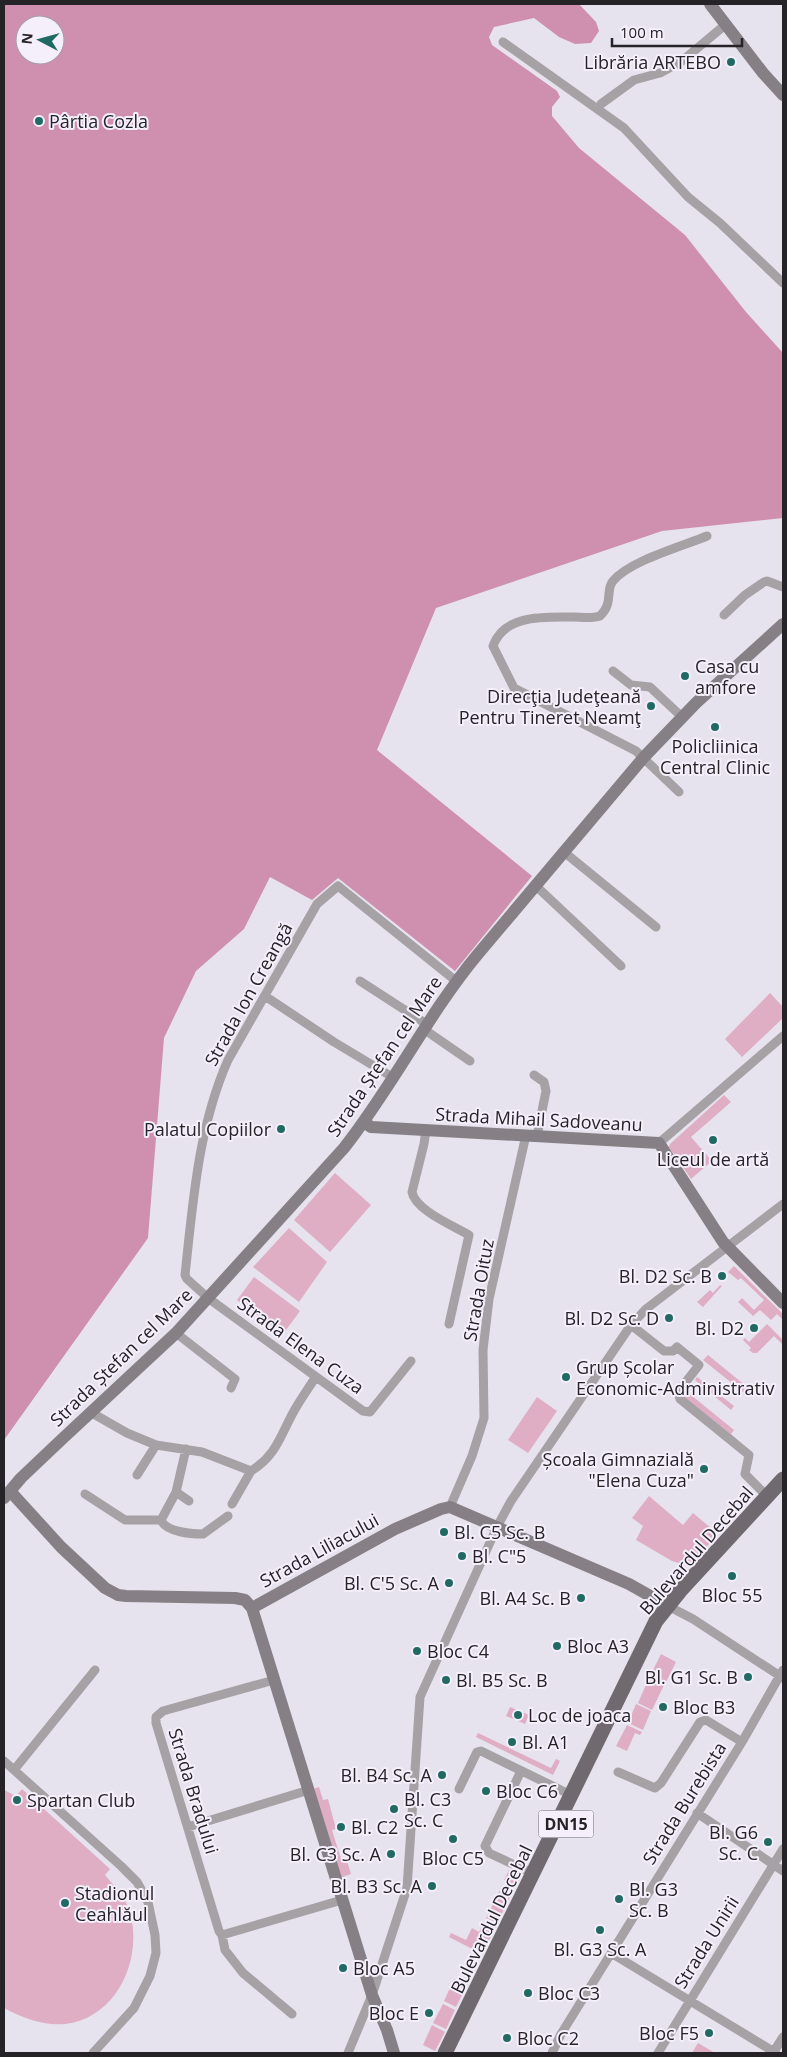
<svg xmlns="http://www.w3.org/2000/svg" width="787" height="2057" font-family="'Open Sans',sans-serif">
<rect width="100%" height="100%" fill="#e6e2ee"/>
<path fill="#dfaec5" d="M770,993L783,1007V1018L742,1057L725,1039Z
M724,1095L731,1102L691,1137L712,1161L691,1179L669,1147L670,1144Z
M335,1173L371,1205L330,1252L294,1220Z
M289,1228L327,1262L299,1302L253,1267Z
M734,1266L783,1314V1320L777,1314L771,1320L760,1310L753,1316L738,1302L742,1298L754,1310L764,1300L741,1278L738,1280L728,1272Z
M254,1277L300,1311L283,1334L237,1300Z
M720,1285L722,1286L703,1307L697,1302L710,1290L713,1293Z
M767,1324L783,1340V1345L774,1336L757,1353H753L749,1350L751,1348L743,1340L745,1338L749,1342Z
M708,1355L752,1391L748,1396L703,1360Z
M697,1377L734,1406L731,1410L695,1380Z
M686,1391L734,1430L731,1434L741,1443L738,1447L680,1399Z
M537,1397L557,1411L528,1453L508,1440Z
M649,1496L683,1525L693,1513L718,1534L689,1566L672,1561L636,1540L643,1526L632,1518Z
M661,1654L676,1662L665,1684L650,1676Z
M649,1678L664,1685L652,1710L638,1703Z
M636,1704L651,1711L643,1730L628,1723Z
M510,1707L529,1715L525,1724L506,1716Z
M627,1725L642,1732L640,1735L635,1733L627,1751L616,1746Z
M478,1733L551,1768L556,1759L560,1761L553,1775L476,1737Z
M319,1787L323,1800L328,1799L336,1829L332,1830L341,1859L346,1858L351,1874L340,1878L313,1789Z
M22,1789L110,1869L105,1875C115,1887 126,1898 130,1913C143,1959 117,2018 65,2024C44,2026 22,2018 4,2008V1790L16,1796Z
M509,1870L521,1876L516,1886L504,1880Z
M502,1886L513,1891L497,1923L486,1918Z
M484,1922L496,1927L482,1954L449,1937L451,1933L466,1940L472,1928L479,1932Z
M454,1979L467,1985L456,2007L444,2001Z
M443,2004L455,2010L446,2029L433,2023Z
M432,2025L445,2032L435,2051L423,2045Z
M698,2043L715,2053H692Z"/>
<path fill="#cf90af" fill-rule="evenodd" d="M4,4H579L596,22L599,31L591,43L575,44L559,37L534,18L494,27L489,37L492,45L557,91L560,97L552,107V116L579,148L685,235L746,312L783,353V518L662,531L436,608L377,750L532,876L455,971L338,878L312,900L270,877L244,929L196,971L164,1038L148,1238L4,1440ZM25,25H55V55H25Z"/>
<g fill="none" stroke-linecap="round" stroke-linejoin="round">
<path stroke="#a5a1a5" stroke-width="9" d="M503,42L624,128L688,197L720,223L783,283
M601,104L634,80L660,73L682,61L725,25
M724,615L745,595L764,582L767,581L783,587
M613,671L631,685L650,687L682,717
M679,792L636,751L514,688L493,646C504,614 545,617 573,617C582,617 591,619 600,616C614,603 605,590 613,581C629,561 683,546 707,536
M564,852L656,927
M536,886L621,966
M360,981L428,1025
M265,996L334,1042L394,1078
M425,1030L470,1061
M534,1075L544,1082L546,1091L537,1136
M426,1130L424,1144L412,1192C415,1210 454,1226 469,1235L449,1324
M659,1143L783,1036
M631,1325L664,1351H673L677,1347L699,1365L678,1392L680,1399L749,1455L745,1474L767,1496
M176,1333L235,1379L231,1388
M411,1361L370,1412L363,1411L208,1298L187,1279L185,1275C193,1202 198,1128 228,1060L317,904L338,886L456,981
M92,1413L127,1433L156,1445L202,1452L251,1471C276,1456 280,1436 294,1411C300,1400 308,1389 315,1378
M137,1475L156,1445
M176,1492L189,1501
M85,1494L125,1520H161C166,1532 191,1534 203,1534L228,1516
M232,1504L251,1471
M450,1507L472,1456L484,1418L483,1350L489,1299L526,1135
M161,1520L176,1492L186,1449
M668,1606L693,1619L783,1678
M274,1680L163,1711L156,1717V1723L219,1931L222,1935L225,1950L243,1973L292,2014
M4,1761L121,1866L137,1882L148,1902L155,1935L156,1953L150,1976L134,2008L93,2053
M14,1770L95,1670
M521,1771L485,1846L489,1853L534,1874
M618,1772L655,1788L661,1783L700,1722L706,1720L742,1742
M459,1789L477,1752L481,1751L571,1795
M697,1813L783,1871
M188,1827L309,1790
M222,1935L342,1900
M611,1953L776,2053
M348,2053L372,1995L407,1888L420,1697L497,1527L511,1501L631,1325L646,1309L783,1204
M552,2053L561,2034L742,1742L783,1670
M658,2053L783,1849
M773,2053L783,2037"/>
<path stroke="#868086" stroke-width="12" d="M710,4L763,73L783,95
M364,1122L371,1127L659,1143L723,1242L783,1303
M10,1491L61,1547L105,1588L118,1595L126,1596L235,1598L245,1600L252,1608L372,1995L387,2030L394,2053
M4,1498L21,1478L60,1441L176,1333L344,1148C393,1086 428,1014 478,954L644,757L696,703L783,624
M252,1608L395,1529L441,1509L450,1507L629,1584L668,1606"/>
<path stroke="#706970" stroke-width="15" d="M445,2053L656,1621L680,1591L783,1479"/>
</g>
<g fill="#206a63" stroke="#f4effb" stroke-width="2">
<circle cx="731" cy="62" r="5"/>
<circle cx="39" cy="121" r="5"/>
<circle cx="685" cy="676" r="5"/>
<circle cx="651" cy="706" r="5"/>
<circle cx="715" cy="727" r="5"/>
<circle cx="281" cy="1129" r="5"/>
<circle cx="713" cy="1140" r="5"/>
<circle cx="722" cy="1276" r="5"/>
<circle cx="669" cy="1318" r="5"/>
<circle cx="754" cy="1328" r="5"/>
<circle cx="566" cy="1377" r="5"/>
<circle cx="704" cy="1469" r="5"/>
<circle cx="444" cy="1532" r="5"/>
<circle cx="462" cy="1556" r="5"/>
<circle cx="732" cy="1576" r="5"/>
<circle cx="449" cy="1583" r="5"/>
<circle cx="581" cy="1598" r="5"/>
<circle cx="557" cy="1646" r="5"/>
<circle cx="417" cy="1651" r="5"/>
<circle cx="748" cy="1677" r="5"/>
<circle cx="446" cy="1680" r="5"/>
<circle cx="663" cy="1707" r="5"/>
<circle cx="518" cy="1715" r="5"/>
<circle cx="512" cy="1742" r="5"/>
<circle cx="442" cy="1775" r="5"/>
<circle cx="486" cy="1791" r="5"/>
<circle cx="17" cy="1800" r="5"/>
<circle cx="394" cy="1809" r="5"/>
<circle cx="341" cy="1827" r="5"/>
<circle cx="453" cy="1839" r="5"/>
<circle cx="768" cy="1842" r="5"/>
<circle cx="391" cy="1854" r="5"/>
<circle cx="432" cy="1886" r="5"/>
<circle cx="619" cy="1899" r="5"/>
<circle cx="65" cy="1903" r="5"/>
<circle cx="600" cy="1930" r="5"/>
<circle cx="343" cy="1968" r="5"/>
<circle cx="528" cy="1993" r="5"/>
<circle cx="429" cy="2013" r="5"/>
<circle cx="709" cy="2033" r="5"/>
<circle cx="507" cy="2038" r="5"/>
</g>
<g text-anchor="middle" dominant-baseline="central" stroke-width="4" stroke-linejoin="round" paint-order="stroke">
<rect fill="#f4effb" stroke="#636067" stroke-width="1" x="538.5" y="1810.5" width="55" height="27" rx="4"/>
<g font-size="16" font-weight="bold" fill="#252328">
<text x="566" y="1824">DN15</text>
</g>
<g font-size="18" fill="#252328" stroke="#f4effb" text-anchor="start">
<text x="721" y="62" text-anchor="end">Librăria ARTEBO</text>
<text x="49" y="121">Pârtia Cozla</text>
<text x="695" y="666">Casa cu<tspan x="695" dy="21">amfore</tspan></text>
<text x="641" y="696" text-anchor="end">Direcţia Judeţeană<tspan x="641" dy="21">Pentru Tineret Neamţ</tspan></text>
<text x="715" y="746" text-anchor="middle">Policliinica<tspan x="715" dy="21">Central Clinic</tspan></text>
<text x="271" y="1129" text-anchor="end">Palatul Copiilor</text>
<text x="713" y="1159" text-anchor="middle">Liceul de artă</text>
<text x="712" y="1276" text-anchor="end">Bl. D2 Sc. B</text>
<text x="659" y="1318" text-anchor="end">Bl. D2 Sc. D</text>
<text x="744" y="1328" text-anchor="end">Bl. D2</text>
<text x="576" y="1367">Grup Școlar<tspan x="576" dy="21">Economic-Administrativ</tspan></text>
<text x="694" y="1459" text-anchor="end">Școala Gimnazială<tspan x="694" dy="21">"Elena Cuza"</tspan></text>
<text x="454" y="1532">Bl. C5 Sc. B</text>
<text x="472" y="1556">Bl. C"5</text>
<text x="439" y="1583" text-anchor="end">Bl. C'5 Sc. A</text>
<text x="732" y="1595" text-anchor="middle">Bloc 55</text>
<text x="571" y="1598" text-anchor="end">Bl. A4 Sc. B</text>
<text x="567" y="1646">Bloc A3</text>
<text x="427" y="1651">Bloc C4</text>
<text x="738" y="1677" text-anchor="end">Bl. G1 Sc. B</text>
<text x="456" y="1680">Bl. B5 Sc. B</text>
<text x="673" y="1707">Bloc B3</text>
<text x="528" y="1715">Loc de joaca</text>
<text x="522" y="1742">Bl. A1</text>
<text x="432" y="1775" text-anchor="end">Bl. B4 Sc. A</text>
<text x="496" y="1791">Bloc C6</text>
<text x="404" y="1799">Bl. C3<tspan x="404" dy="21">Sc. C</tspan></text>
<text x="27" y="1800">Spartan Club</text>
<text x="351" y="1827">Bl. C2</text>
<text x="758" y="1832" text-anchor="end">Bl. G6<tspan x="758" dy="21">Sc. C</tspan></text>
<text x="381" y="1854" text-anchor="end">Bl. C3 Sc. A</text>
<text x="453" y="1858" text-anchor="middle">Bloc C5</text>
<text x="422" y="1886" text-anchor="end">Bl. B3 Sc. A</text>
<text x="629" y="1889">Bl. G3<tspan x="629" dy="21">Sc. B</tspan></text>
<text x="75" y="1893">Stadionul<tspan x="75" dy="21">Ceahlăul</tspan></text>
<text x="600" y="1949" text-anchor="middle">Bl. G3 Sc. A</text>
<text x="353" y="1968">Bloc A5</text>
<text x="538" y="1993">Bloc C3</text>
<text x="419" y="2013" text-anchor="end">Bloc E</text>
<text x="699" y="2033" text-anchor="end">Bloc F5</text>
<text x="517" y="2038">Bloc C2</text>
</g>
<g font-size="18" fill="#252328" stroke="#f4effb">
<text transform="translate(248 994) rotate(-61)">Strada Ion Creangă</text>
<text transform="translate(384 1056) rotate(-56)">Strada Ștefan cel Mare</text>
<text transform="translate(539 1119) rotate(3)">Strada Mihail Sadoveanu</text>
<text transform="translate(478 1290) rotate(-80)">Strada Oituz</text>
<text transform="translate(301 1345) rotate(36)">Strada Elena Cuza</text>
<text transform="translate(121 1357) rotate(-44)">Strada Ștefan cel Mare</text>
<text transform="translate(319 1550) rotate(-29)">Strada Liliacului</text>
<text transform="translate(696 1550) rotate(-49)">Bulevardul Decebal</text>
<text transform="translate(194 1791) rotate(73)">Strada Bradului</text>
<text transform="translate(684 1803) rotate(-58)">Strada Burebista</text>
<text transform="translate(491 1919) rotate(-64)">Bulevardul Decebal</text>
<text transform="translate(706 1942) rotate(-58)">Strada Unirii</text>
</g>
</g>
<rect width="787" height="2057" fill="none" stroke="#252328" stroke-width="10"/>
<g transform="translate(40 40) rotate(276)"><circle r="24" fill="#f4effb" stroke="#a19da7"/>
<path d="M0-4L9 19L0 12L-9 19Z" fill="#206a63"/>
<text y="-8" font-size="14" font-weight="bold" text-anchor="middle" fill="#252328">N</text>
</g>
<path d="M612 38v8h130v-8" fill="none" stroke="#252328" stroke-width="2.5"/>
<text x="620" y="38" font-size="15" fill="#252328" stroke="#f4effb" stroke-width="4" paint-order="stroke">100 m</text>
</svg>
